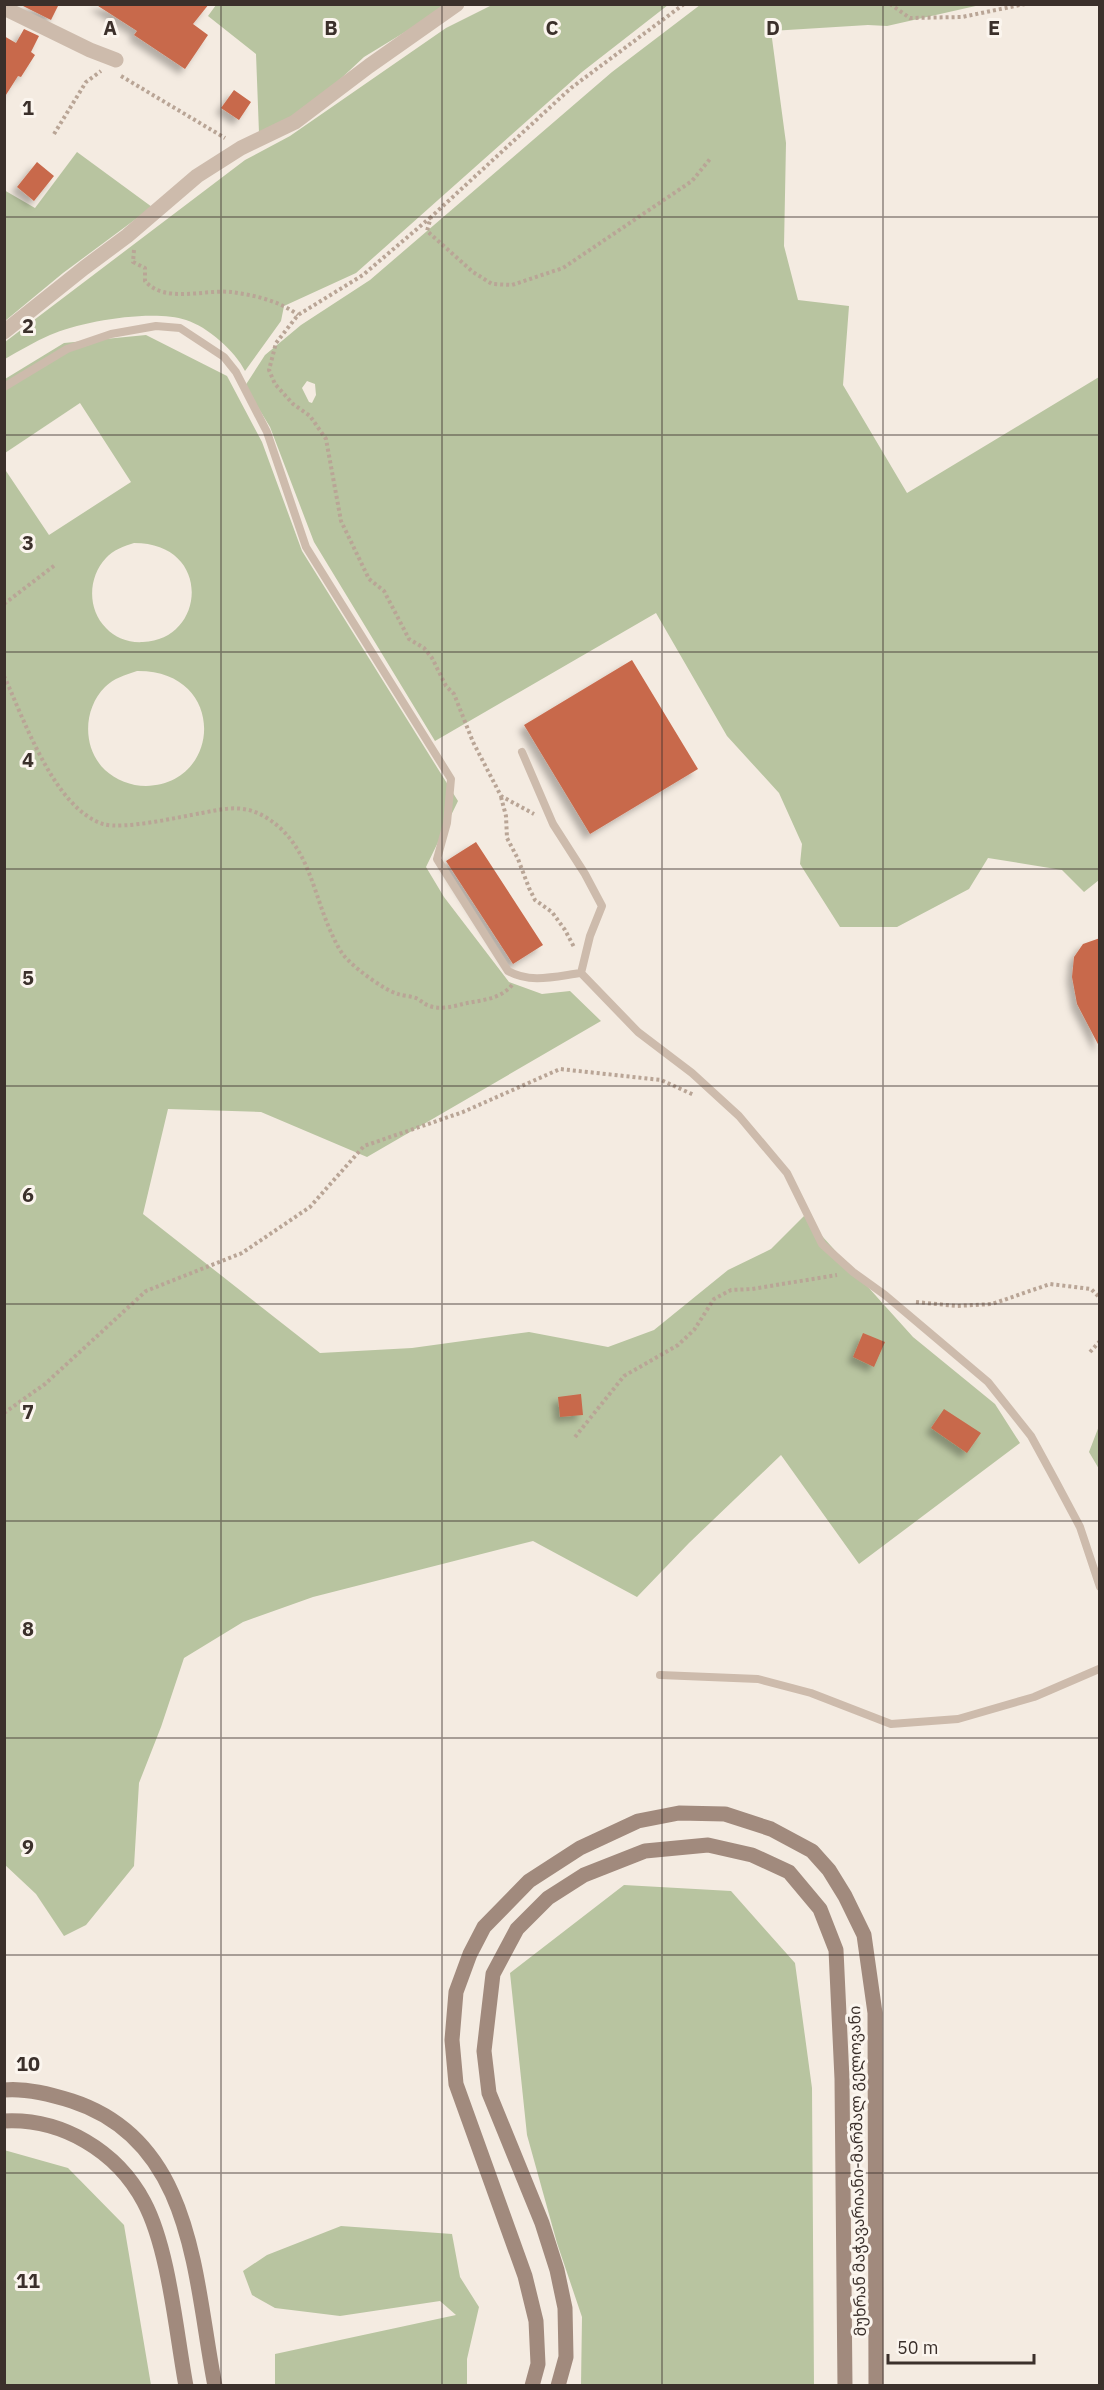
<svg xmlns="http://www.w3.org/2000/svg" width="1104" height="2390" font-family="'IBM Plex Sans','Noto Sans Georgian',sans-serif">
<defs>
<filter id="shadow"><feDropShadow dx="-5.5" dy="5.5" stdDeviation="3" flood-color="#0004"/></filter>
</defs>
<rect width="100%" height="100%" fill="#f4ebe1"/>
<path fill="#b8c4a0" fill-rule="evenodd" d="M216,5H445L428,18L364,57L319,99L288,121L259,133L256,54L208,16Z
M492,5H668L582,72L356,273L284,306L281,321L245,371C235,351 208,327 186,320C153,309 82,321 50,335C34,342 19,351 5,359V342L245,160L290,136L446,28Z
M700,5H980L887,26L868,25L771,31L786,143L784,246L798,300L849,306L843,385L907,493L1099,377V880L1084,892L1062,870L988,858L969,889L897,927H840L800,864L802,844L779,793L727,736L656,613L435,741L314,542L270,427L245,386L265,355L301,325L370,280L612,72ZM307,381L315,384L316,395L312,403L309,402L302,388Z
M77,152L152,207L63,273L5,321L4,190L35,208Z
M146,335L227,376L262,442L302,551L458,801L426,867L444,897L509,982L542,994L570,991L601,1021L367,1157L261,1112L168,1109L143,1214L320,1353L412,1348L529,1332L608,1347L654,1330L728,1270L771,1249L804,1216L913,1337L995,1404L1020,1443L859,1564L781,1455L689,1543L637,1597L533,1541L313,1597L243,1622L184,1658L161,1727L139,1783L134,1866L86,1925L64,1936L36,1894L4,1864V468L49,535L131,482L80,403L5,453V379L64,343ZM134,543C213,543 206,640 143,642C129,643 115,638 106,628C87,609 88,577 106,558C113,550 124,546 134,543ZM137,671C227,670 223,784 146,786C131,786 116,780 105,770C82,748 83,709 105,687C114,678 125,675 137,671Z
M1099,1426V1469L1089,1452Z
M624,1885L731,1891L795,1963L812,2088L814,2385H581L582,2317L557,2243L527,2135L510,1973Z
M4,2150L68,2168L124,2225L151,2385H5Z
M341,2226L452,2234L460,2277L479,2307L467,2359V2385H275V2354L456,2315L440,2301L340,2316L275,2308L252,2295L243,2271L267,2255Z"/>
<path fill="#c8694b" filter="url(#shadow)" d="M19,4H59L51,20Z
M95,4H209L193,24L208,35L185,69L134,35L137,31Z
M24,29L39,36L31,52L35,55L21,77L18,76L4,98V36L16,43Z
M234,90L251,102L239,120L221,108Z
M37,162L54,176L34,201L17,187Z
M632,660L698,769L590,834L524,725Z
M476,842L543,945L513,964L446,861Z
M1100,938V1048L1077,1004L1072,977L1074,957L1083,944Z
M863,1333L885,1342L874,1367L853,1357Z
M581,1394L583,1415L560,1417L558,1397Z
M944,1409L981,1433L967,1453L931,1428Z"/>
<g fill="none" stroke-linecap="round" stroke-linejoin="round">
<path stroke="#b9a596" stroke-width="4" stroke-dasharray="3 3" stroke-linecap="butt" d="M684,4L571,88L431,217L427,231L473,272L492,284L512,285L563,268L692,181L710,159
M890,4L910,18L962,17L1025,4
M121,76L225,138
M54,134L86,82L101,71
M431,217L363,275L298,315L276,343L269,370L275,384L293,404L310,416L326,439L341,521L369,579L384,591L409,639L424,648L432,658L446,686L454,694L473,742L501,796L534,814
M134,250L133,262L145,268V281C165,304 205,289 231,292C254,295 280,301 298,315
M4,604L55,565
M4,676C24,719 54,808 103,824C124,830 179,817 202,813C226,808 245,804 267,818C308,844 312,889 330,930C335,941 340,953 349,961C359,971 384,990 398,994C403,996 410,996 416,998C420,1000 423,1003 427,1005C438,1010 452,1007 463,1004C480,1000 500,1000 512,985
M501,797L506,816L507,838L518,859L529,888L535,900L552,912L565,930L574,947
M916,1302L957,1306L992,1304L1050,1284L1091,1289L1100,1298
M1090,1352L1100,1341
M4,1413L45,1384L146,1291L242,1253L310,1207L364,1146L463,1112L560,1069L661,1080L694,1095
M575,1437L624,1376L678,1345L694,1330L714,1299L731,1290L752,1289L837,1275"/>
<path stroke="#cdbbac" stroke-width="8" d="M4,387L67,349L111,334L156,326L180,328L224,357L236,372L267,432L306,547L451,779L447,823L437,859L508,971C530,984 557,976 581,973
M522,752L553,824L585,874L602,906L590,936L581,973
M581,973L638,1032L692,1073L739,1116L787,1173L822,1244L853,1272L885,1295L988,1382L1031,1436L1055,1480L1080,1527L1100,1587
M660,1675L758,1679L811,1693L891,1724L958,1719L1034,1697L1099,1669"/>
<path stroke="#cdbbac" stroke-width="15" d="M4,8L90,50L116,60
M4,332L84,268L127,236L197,176L241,148L295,122L369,66L457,4"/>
<path stroke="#a18a7d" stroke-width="15" d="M4,2090C27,2088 50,2094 72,2101C195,2141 194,2279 215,2386
M4,2121C62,2118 117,2151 144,2202C169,2249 176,2332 186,2386
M532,2386L538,2364L536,2321L525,2276L456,2084L452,2040L456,1992L470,1954L484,1927L529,1881L580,1848L638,1821L679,1813L725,1814L771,1829L812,1851L829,1870L845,1896L864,1935L875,2013L876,2386
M558,2386L566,2357L565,2308L557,2270L542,2223L489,2093L484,2051L493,1974L517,1929L548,1898L584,1875L645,1851L708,1845L752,1855L789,1872L820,1909L836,1950L842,2079L845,2386"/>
</g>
<path fill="none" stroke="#3b302b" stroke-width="1.5" stroke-opacity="0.55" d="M221,4V2386M442,4V2386M662,4V2386M883,4V2386M4,217H1100M4,435H1100M4,652H1100M4,869H1100M4,1086H1100M4,1304H1100M4,1521H1100M4,1738H1100M4,1955H1100M4,2173H1100"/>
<g text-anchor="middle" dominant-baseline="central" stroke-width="6" stroke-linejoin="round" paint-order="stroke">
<g font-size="16" fill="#3b302b" stroke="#fbf5ee">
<text transform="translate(857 2171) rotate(-91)">მუხრან მაჭავარიანი-მარშალ გელოვანი</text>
</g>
</g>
<g font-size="20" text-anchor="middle" font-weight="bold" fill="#3b302b" stroke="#fbf5ee" stroke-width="6" stroke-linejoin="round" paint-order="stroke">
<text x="110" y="35">A</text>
<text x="331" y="35">B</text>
<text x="552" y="35">C</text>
<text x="773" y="35">D</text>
<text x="994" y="35">E</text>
<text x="28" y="115">1</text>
<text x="28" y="333">2</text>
<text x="28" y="550">3</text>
<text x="28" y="767">4</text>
<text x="28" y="985">5</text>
<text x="28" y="1202">6</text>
<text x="28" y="1419">7</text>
<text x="28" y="1636">8</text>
<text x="28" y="1854">9</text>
<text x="28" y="2071">10</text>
<text x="28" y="2288">11</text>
</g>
<rect width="1104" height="2390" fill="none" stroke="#3b302b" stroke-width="12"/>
<path d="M888 2354v9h146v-9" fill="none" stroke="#3b302b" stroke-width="3"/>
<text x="897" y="2354" font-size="18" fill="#3b302b" stroke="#fbf5ee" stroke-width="4.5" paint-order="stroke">50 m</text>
</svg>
